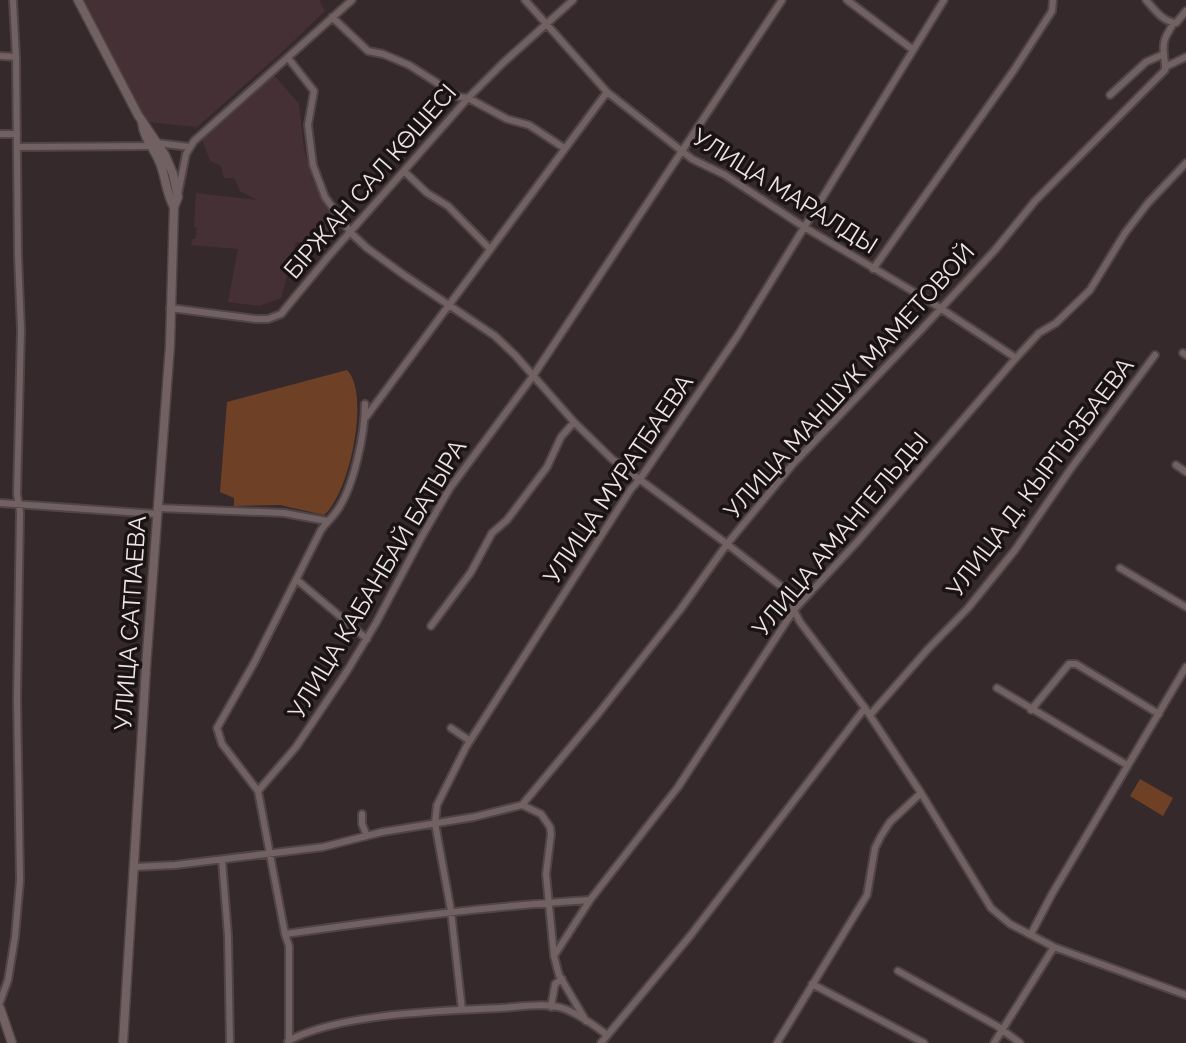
<svg xmlns="http://www.w3.org/2000/svg" width="1186" height="1043" font-family="Raleway,sans-serif">
<rect width="100%" height="100%" fill="#36292b"/>
<path fill="#453135" d="M83,0H319L325,11L282,52L197,127L147,122Z
M274,75L299,104L304,149L312,179L338,219L337,232L323,248L296,242L281,298L259,306L228,302L238,249L191,245L192,239H195L197,228L194,227L196,193L257,200L240,191L234,178H224L221,166L210,161L201,136Z"/>
<path fill="#6e4126" d="M347,370C371,394 349,495 324,515L280,505L234,506V498L220,492L227,402Z
M1140,779L1173,798L1163,816L1130,796Z"/>
<g fill="none" stroke-linecap="round" stroke-linejoin="round">
<g stroke="#4f4447" stroke-width="10">
<path id="minor" d="M525,0L607,92L692,159L725,175L804,227L931,302L1016,358
M847,0L912,49
M1146,0C1155,10 1162,21 1176,23L1186,11
M332,17L368,51L383,54L409,65L459,97L468,98L507,119L529,125L564,148
M0,56L16,57
M288,58L314,91L308,125L313,165L325,197L351,233L367,248L404,275L495,336L515,355L574,422L612,459L727,544L782,587L800,622L865,708L921,793L991,908L1010,924L1054,947L1186,995
M1165,67L1186,57
M1110,95L1146,62L1164,54
M0,134H17
M157,143L190,147
M18,147L151,146
M405,172L427,193L448,206L490,249
M178,194L186,154L194,141L352,0
M873,269L1014,70L1052,11L1053,0
M170,308L256,319H268L281,314L328,257L468,98L504,62L573,0
M1183,353L1186,355
M366,417L607,92
M1176,465L1186,472
M0,503L157,514
M158,508L284,513L327,521
M1120,568L1186,607
M297,580L367,639
M431,626L471,572L492,533L507,520L547,467L561,437L574,422
M997,688L1127,765
M1031,710L1069,664H1076L1159,714
M870,715L928,649L968,608L1015,550L1072,467L1155,355
M451,728L470,741
M258,791L222,744L217,728L254,663L321,530C326,523 331,519 336,512C354,488 365,433 365,404
M522,805L541,814L550,827L551,834L546,874L554,956L559,975L586,1021
M362,814V824L367,836
M222,860L228,936L230,1043
M134,867L175,865L323,847L382,832L474,817L522,805L598,714L680,610L727,544L793,464L921,330L995,250L1035,201L1165,70C1166,60 1161,49 1165,39C1167,33 1171,29 1173,23
M285,934C386,920 487,906 590,900
M1031,934L1052,894L1186,667
M554,956L590,900L678,787L794,610L857,542L1016,358L1039,333L1056,323L1090,290L1125,233L1148,203L1186,163
M898,971L997,1026L1020,1043
M812,984L924,1043
M0,1002L8,980L15,937L20,880L17,699L20,512L17,494L21,330L18,256L16,57L13,0
M551,1007L555,984L562,979
M462,1010L451,911L435,823L437,805L466,747L631,489L640,479L738,335L944,0
M289,1040V946L285,934L258,791L296,747L347,671L376,623L421,538L450,488L533,376L782,0
M288,1041C341,1013 440,1011 501,1008C521,1007 546,1002 565,1009C580,1015 594,1025 607,1035
M601,1043L690,936L865,708
M777,1043L867,895L875,848L881,836L890,822L921,793
M994,1043L1054,947"/>
</g>
<g stroke="#4f4447" stroke-width="11">
<path id="tertiary" d="M78,0L138,115L165,155L173,174L178,197L174,207L170,345L146,667L123,1043
M142,122C144,139 154,148 160,163C166,178 166,193 174,207
M0,1008L12,1043"/>
</g>
<use href="#minor" stroke="#716163" stroke-width="6"/>
<use href="#tertiary" stroke="#716163" stroke-width="8"/>
</g>
<g text-anchor="middle" dominant-baseline="central" stroke-width="7" stroke-linejoin="round" paint-order="stroke">
<g font-size="24" fill="#efe5e7" stroke="#191314">
<text transform="translate(370 181) rotate(-49)">БІРЖАН САЛ КӨШЕСІ</text>
<text transform="translate(785 191) rotate(32)">УЛИЦА МАРАЛДЫ</text>
<text transform="translate(849 381) rotate(-48)">УЛИЦА МАНШУК МАМЕТОВОЙ</text>
<text transform="translate(1040 477) rotate(-53)">УЛИЦА Д. КЫРГЫЗБАЕВА</text>
<text transform="translate(618 479) rotate(-56)">УЛИЦА МУРАТБАЕВА</text>
<text transform="translate(840 534) rotate(-50)">УЛИЦА АМАНГЕЛЬДЫ</text>
<text transform="translate(377 579) rotate(-59)">УЛИЦА КАБАНБАЙ БАТЫРА</text>
<text transform="translate(130 623) rotate(-86)">УЛИЦА САТПАЕВА</text>
</g>
</g>
</svg>
